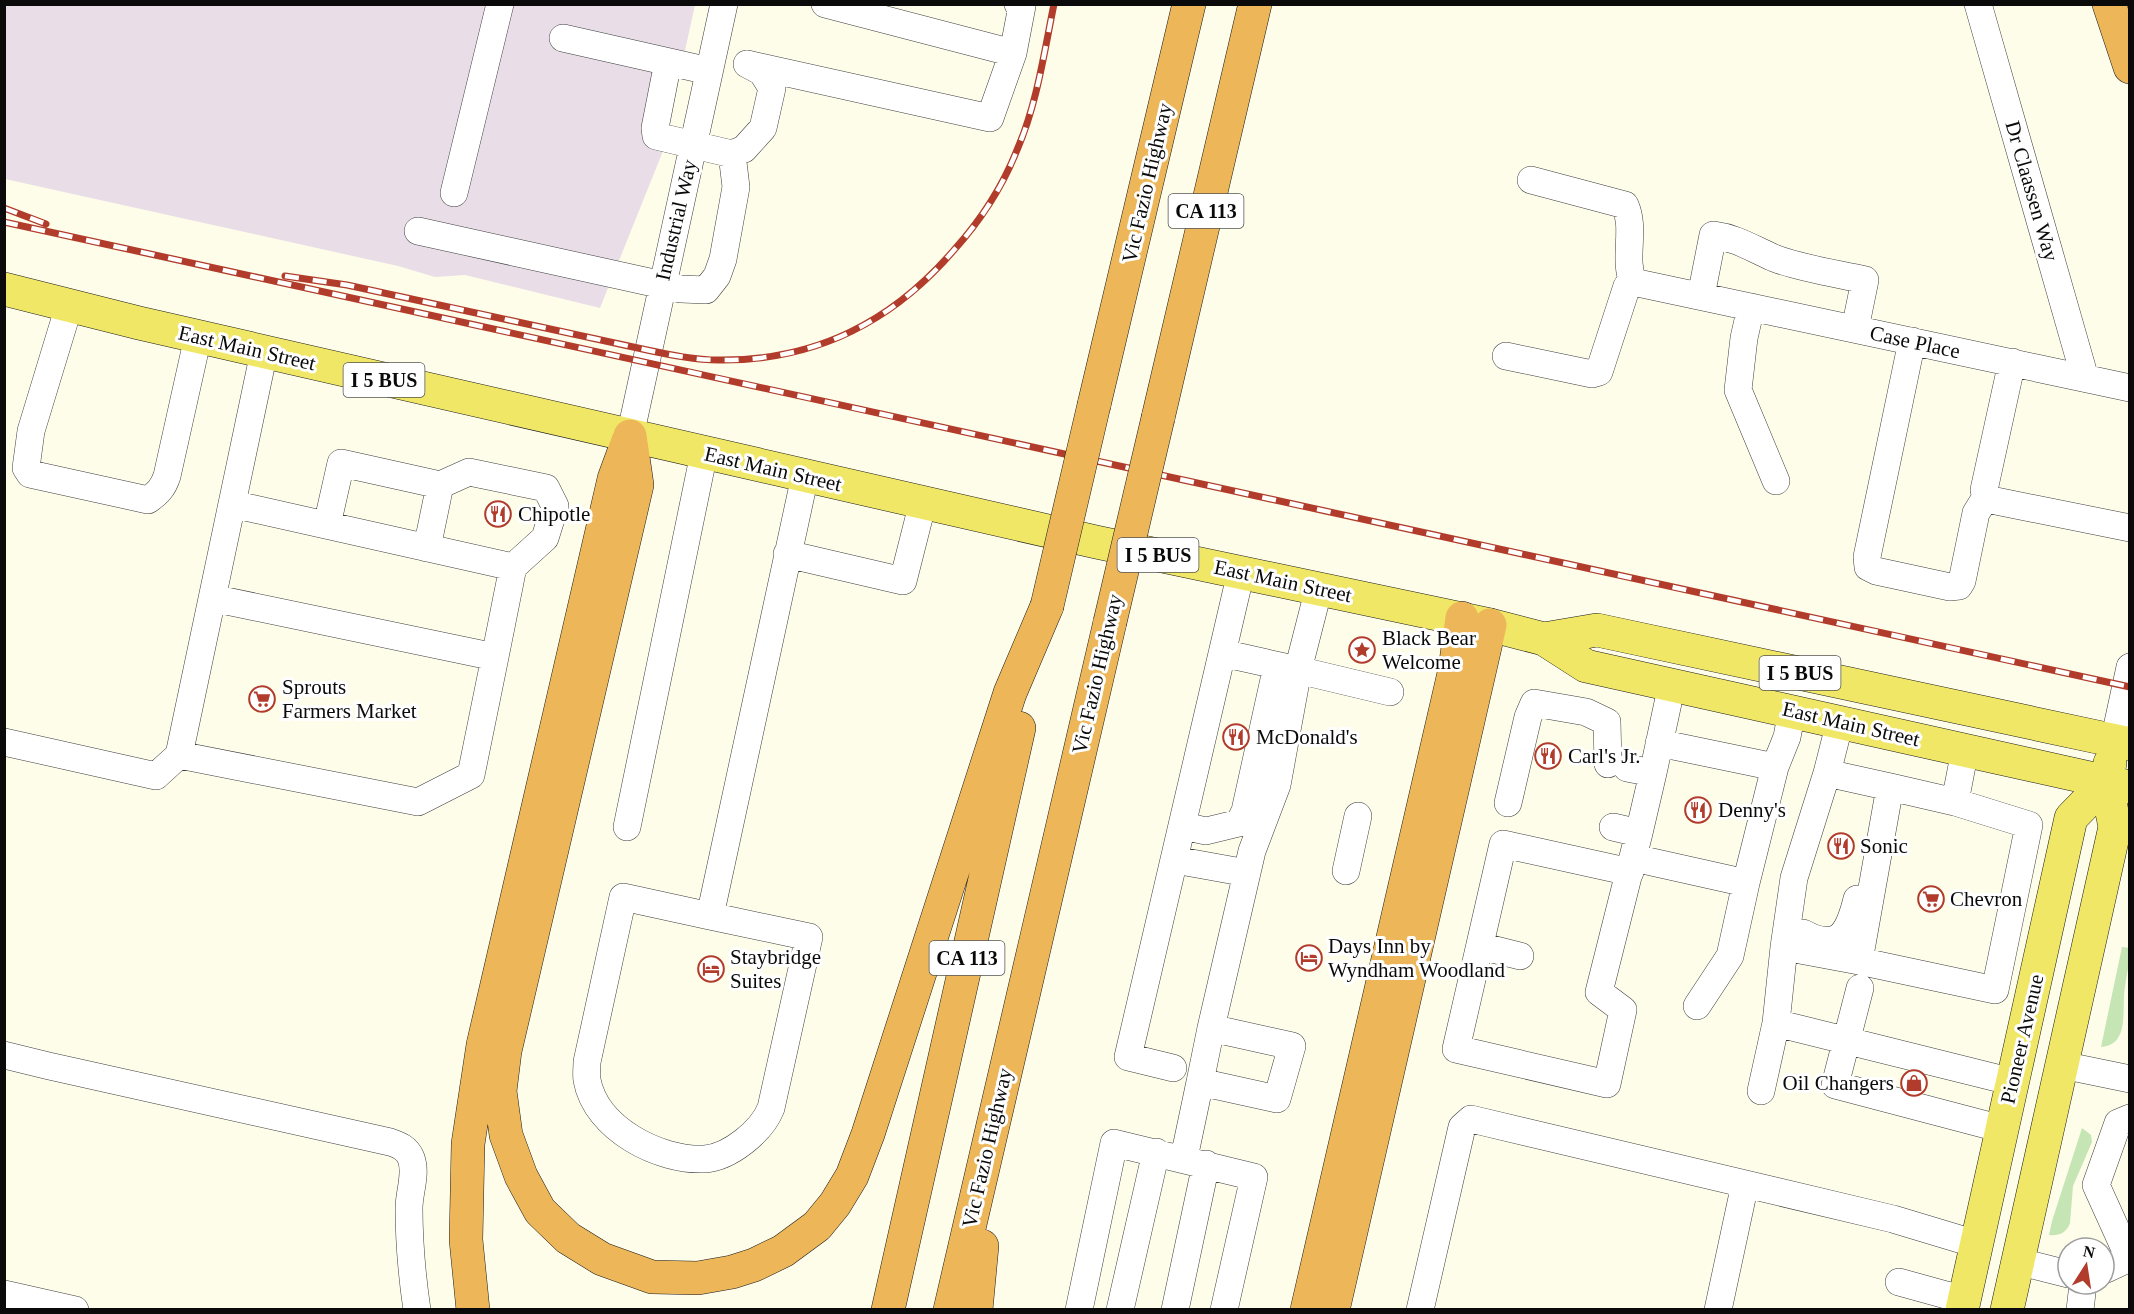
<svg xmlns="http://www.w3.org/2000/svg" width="2134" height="1314" font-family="'Times New Roman',serif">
<rect width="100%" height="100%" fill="#fefde9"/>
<path fill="#e9dee8" d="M5,5H695L663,151L600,308L465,275L435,277L398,266L5,179Z"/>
<path fill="#c6e5b5" d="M2122,947L2130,948C2130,964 2127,971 2125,987C2121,1007 2131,1045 2101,1047Z
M2082,1128L2091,1135L2092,1142L2073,1186L2070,1223C2067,1233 2058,1236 2049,1235L2052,1221Z"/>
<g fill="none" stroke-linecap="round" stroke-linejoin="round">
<g stroke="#3d3d3d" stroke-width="28">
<path id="minor" d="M825,4L1013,53
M1978,4L2085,378
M563,38L709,71
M668,62L655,128L656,136L732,154L744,149L763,128L772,88L762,72L747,64
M747,64L990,118L1013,53L1022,6L1018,4
M1531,180L1625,205C1636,229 1623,258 1633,282
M454,193L500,4
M418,231L681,289L706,290L717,276L723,259L736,187L732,154
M1701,296L1713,235C1737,238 1753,249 1774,258C1799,268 1839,274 1865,280L1855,329
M69,306L31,431L26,468L30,474L148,500C158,493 163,488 167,476L198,337
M1751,307L1744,338L1738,390L1776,481
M1912,341L1867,557L1868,567L1876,571L1950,587L1959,586L1962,581L1976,513L1986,497
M1506,356L1592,374L1599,372L1627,286L1633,282L2130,388
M2012,362L1984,490L1986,497L1991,500L2130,528
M630,436L724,4
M440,485L469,472L546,488L555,506L545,538L513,567
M232,504L513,567L495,657
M327,525L341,463L440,485L427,548
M787,554L903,581L923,502
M1222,653L1298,670L1319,588
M2114,741L2130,667
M4,742L156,776L179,755L264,352
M1659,743L1775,767L1787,737L1792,711
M179,755L418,802L471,775L495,657L212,598
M1627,768L1653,773L1672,684
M1827,773L1890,787L1859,961L1784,947L1794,878L1827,773L1840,722
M1890,787L1955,802L1965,750
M1508,803L1528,717L1534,703L1586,712L1607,722L1608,764
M1183,826L1206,831L1239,823L1245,811L1277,666
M627,827L704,453
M1613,827L1639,833L1653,773
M1634,858L1746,883L1775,767
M1175,860L1247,873
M1346,871L1358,816
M1630,872L1503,844L1456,1049L1607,1084L1623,1010L1599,992L1639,833
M710,916L623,897L587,1062C587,1068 586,1075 587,1080C596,1129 659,1161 705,1159C730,1157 762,1131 771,1108L809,937L710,916L805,476
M1803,933C1840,953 1849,931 1857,899
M1480,946L1520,956
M1859,961L1995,990L2029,825L1955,802
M1860,988L1835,1085L2002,1129
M1697,1006L1730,956L1746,883
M1776,1023L2013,1082
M1211,1028L1200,1082L1277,1099L1292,1046L1211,1028L1252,851L1277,785L1298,670L1390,692
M4,1055L49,1066L390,1142C399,1145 407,1148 411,1158C417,1174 409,1192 409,1208C409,1242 412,1276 417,1310
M2062,1065L2130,1079
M1173,1068L1128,1057L1241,572
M1761,1091L1776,1023L1784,947
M1184,1158L1200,1082
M2129,1258L2096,1185L2118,1123L2130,1118
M2017,1261L2068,1274
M2104,1270L2130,1258
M1899,1282L1946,1295L1964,1298
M4,1294L75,1310
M1079,1310L1114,1143L1254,1177L1224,1310
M1120,1310L1156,1152
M1175,1310L1206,1164
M1420,1310L1462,1127L1471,1119L1893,1219L1976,1244
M1718,1310L1745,1184
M2080,1310L2083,1284"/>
</g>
<g stroke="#1b1b1b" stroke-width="34">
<path id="major" d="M4,289L139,323L1096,542L1490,625L1544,639L1586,666L2130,787
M1544,639L1597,630L2130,744
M1962,1310L2071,818L2106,782
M2007,1310L2115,827L2106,782L2110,763"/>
</g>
<g stroke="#1b1b1b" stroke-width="34">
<path id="highway" d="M2109,4L2130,67
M1094,405L1189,4
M1158,418L1255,4
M630,436L637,485L505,1051L500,1091L506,1135L521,1176L540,1211L568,1238L602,1259L652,1277L698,1278L732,1272L754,1265L783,1251L817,1226L835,1204L852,1176L868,1134L1010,693L1047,606
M473,1310L466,1240L468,1144L483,1045L614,479L628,441
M888,1310L1019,728
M950,1310L1110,622
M976,1310L982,1246
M1307,1310L1455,669L1462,618
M1333,1310L1490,625"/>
</g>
<use href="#minor" stroke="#fff" stroke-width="27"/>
<use href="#major" stroke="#f1e766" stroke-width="33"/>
<use href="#highway" stroke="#ecb659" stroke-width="33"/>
<g stroke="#b13c2b" stroke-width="7">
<path id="rail" d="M4,208L46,224
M4,222L2130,687
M285,276L347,285L647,350C671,355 695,360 719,360C816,361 892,322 954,250C981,220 1002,188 1017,150C1037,104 1044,53 1054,4"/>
</g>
<use href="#rail" stroke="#fff" stroke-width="4.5" stroke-dasharray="14" stroke-linecap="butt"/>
<g stroke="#1b1b1b" stroke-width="34" stroke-linecap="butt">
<path id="highway-bridge" d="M1047,606L1094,405
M1110,622L1158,418"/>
</g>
<use href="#highway-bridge" stroke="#ecb659" stroke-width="33"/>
</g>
<defs>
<g id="restaurant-ring" transform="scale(1.35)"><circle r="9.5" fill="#fff" stroke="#b13c2b" stroke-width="1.5"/><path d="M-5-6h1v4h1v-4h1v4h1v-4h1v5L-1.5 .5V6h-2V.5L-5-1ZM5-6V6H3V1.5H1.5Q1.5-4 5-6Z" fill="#b13c2b"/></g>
<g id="sight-ring" transform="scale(1.35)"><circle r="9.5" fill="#fff" stroke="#b13c2b" stroke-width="1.5"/><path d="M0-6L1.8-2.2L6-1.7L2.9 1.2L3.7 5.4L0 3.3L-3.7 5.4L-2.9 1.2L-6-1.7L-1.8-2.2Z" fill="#b13c2b"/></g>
<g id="supermarket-ring" transform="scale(1.35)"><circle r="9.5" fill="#fff" stroke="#b13c2b" stroke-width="1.5"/><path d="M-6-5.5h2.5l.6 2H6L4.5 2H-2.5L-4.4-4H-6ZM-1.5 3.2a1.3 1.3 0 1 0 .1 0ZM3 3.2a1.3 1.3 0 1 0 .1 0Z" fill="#b13c2b"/></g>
<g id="hotel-ring" transform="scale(1.35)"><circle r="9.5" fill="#fff" stroke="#b13c2b" stroke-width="1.5"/><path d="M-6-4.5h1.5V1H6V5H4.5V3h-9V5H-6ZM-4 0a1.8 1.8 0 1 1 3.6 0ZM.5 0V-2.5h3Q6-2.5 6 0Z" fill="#b13c2b"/></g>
<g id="shop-ring" transform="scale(1.35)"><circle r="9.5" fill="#fff" stroke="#b13c2b" stroke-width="1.5"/><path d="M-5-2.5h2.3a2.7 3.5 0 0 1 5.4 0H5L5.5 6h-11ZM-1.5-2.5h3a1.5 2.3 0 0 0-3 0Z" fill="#b13c2b"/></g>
</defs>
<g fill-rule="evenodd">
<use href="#restaurant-ring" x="498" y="514"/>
<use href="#sight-ring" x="1362" y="650"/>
<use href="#supermarket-ring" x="262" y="699"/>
<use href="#restaurant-ring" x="1236" y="737"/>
<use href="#restaurant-ring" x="1548" y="756"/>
<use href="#restaurant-ring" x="1698" y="810"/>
<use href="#restaurant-ring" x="1841" y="846"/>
<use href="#supermarket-ring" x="1931" y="899"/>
<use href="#hotel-ring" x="1309" y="958"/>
<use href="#hotel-ring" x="711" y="969"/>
<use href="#shop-ring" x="1914" y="1083"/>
</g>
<g text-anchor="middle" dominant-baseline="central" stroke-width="6" stroke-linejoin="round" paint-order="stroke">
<g fill="#fff" stroke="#545454" stroke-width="1.5">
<rect x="1168.5" y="194" width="75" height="34" rx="4.5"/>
<rect x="343.5" y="363" width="81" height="34" rx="4.5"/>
<rect x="1117.5" y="538" width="81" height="34" rx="4.5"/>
<rect x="1759.5" y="656" width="81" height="34" rx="4.5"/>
<rect x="929.5" y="941" width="75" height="34" rx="4.5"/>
</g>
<g font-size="20" font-weight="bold" fill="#0a0a0a">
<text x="1206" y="211">CA 113</text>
<text x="384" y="380">I 5 BUS</text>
<text x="1158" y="555">I 5 BUS</text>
<text x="1800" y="673">I 5 BUS</text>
<text x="967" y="958">CA 113</text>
</g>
<g font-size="21" fill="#0a0a0a" stroke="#fff">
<text transform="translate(1147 183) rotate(-77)">Vic Fazio Highway</text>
<text transform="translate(2032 191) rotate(74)">Dr Claassen Way</text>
<text transform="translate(676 220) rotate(-77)">Industrial Way</text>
<text transform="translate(1915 342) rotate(12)">Case Place</text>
<text transform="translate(247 348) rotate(13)">East Main Street</text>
<text transform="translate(773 469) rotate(13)">East Main Street</text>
<text transform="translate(1283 581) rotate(12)">East Main Street</text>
<text transform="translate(1097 674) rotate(-77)">Vic Fazio Highway</text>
<text transform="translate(1851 724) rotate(13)">East Main Street</text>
<text transform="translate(2022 1039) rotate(-77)">Pioneer Avenue</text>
<text transform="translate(987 1148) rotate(-77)">Vic Fazio Highway</text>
</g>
<g font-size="21" fill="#0a0a0a" stroke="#fff" text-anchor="start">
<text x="518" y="514">Chipotle</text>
<text x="1382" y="638">Black Bear<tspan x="1382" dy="24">Welcome</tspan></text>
<text x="282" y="687">Sprouts<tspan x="282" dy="24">Farmers Market</tspan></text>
<text x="1256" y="737">McDonald's</text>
<text x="1568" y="756">Carl's Jr.</text>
<text x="1718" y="810">Denny's</text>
<text x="1860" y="846">Sonic</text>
<text x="1950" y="899">Chevron</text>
<text x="1328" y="946">Days Inn by<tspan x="1328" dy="24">Wyndham Woodland</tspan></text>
<text x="730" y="957">Staybridge<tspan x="730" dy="24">Suites</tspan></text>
<text x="1894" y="1083" text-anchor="end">Oil Changers</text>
</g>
</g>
<rect width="2134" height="1314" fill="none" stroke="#0a0a0a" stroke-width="12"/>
<g transform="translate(2086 1266) rotate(12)"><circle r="28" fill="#ffffff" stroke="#9d9d9d" stroke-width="1.5"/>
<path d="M0-4.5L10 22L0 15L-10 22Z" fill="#b13c2b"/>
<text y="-9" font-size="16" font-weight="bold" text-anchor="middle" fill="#0a0a0a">N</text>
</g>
</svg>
